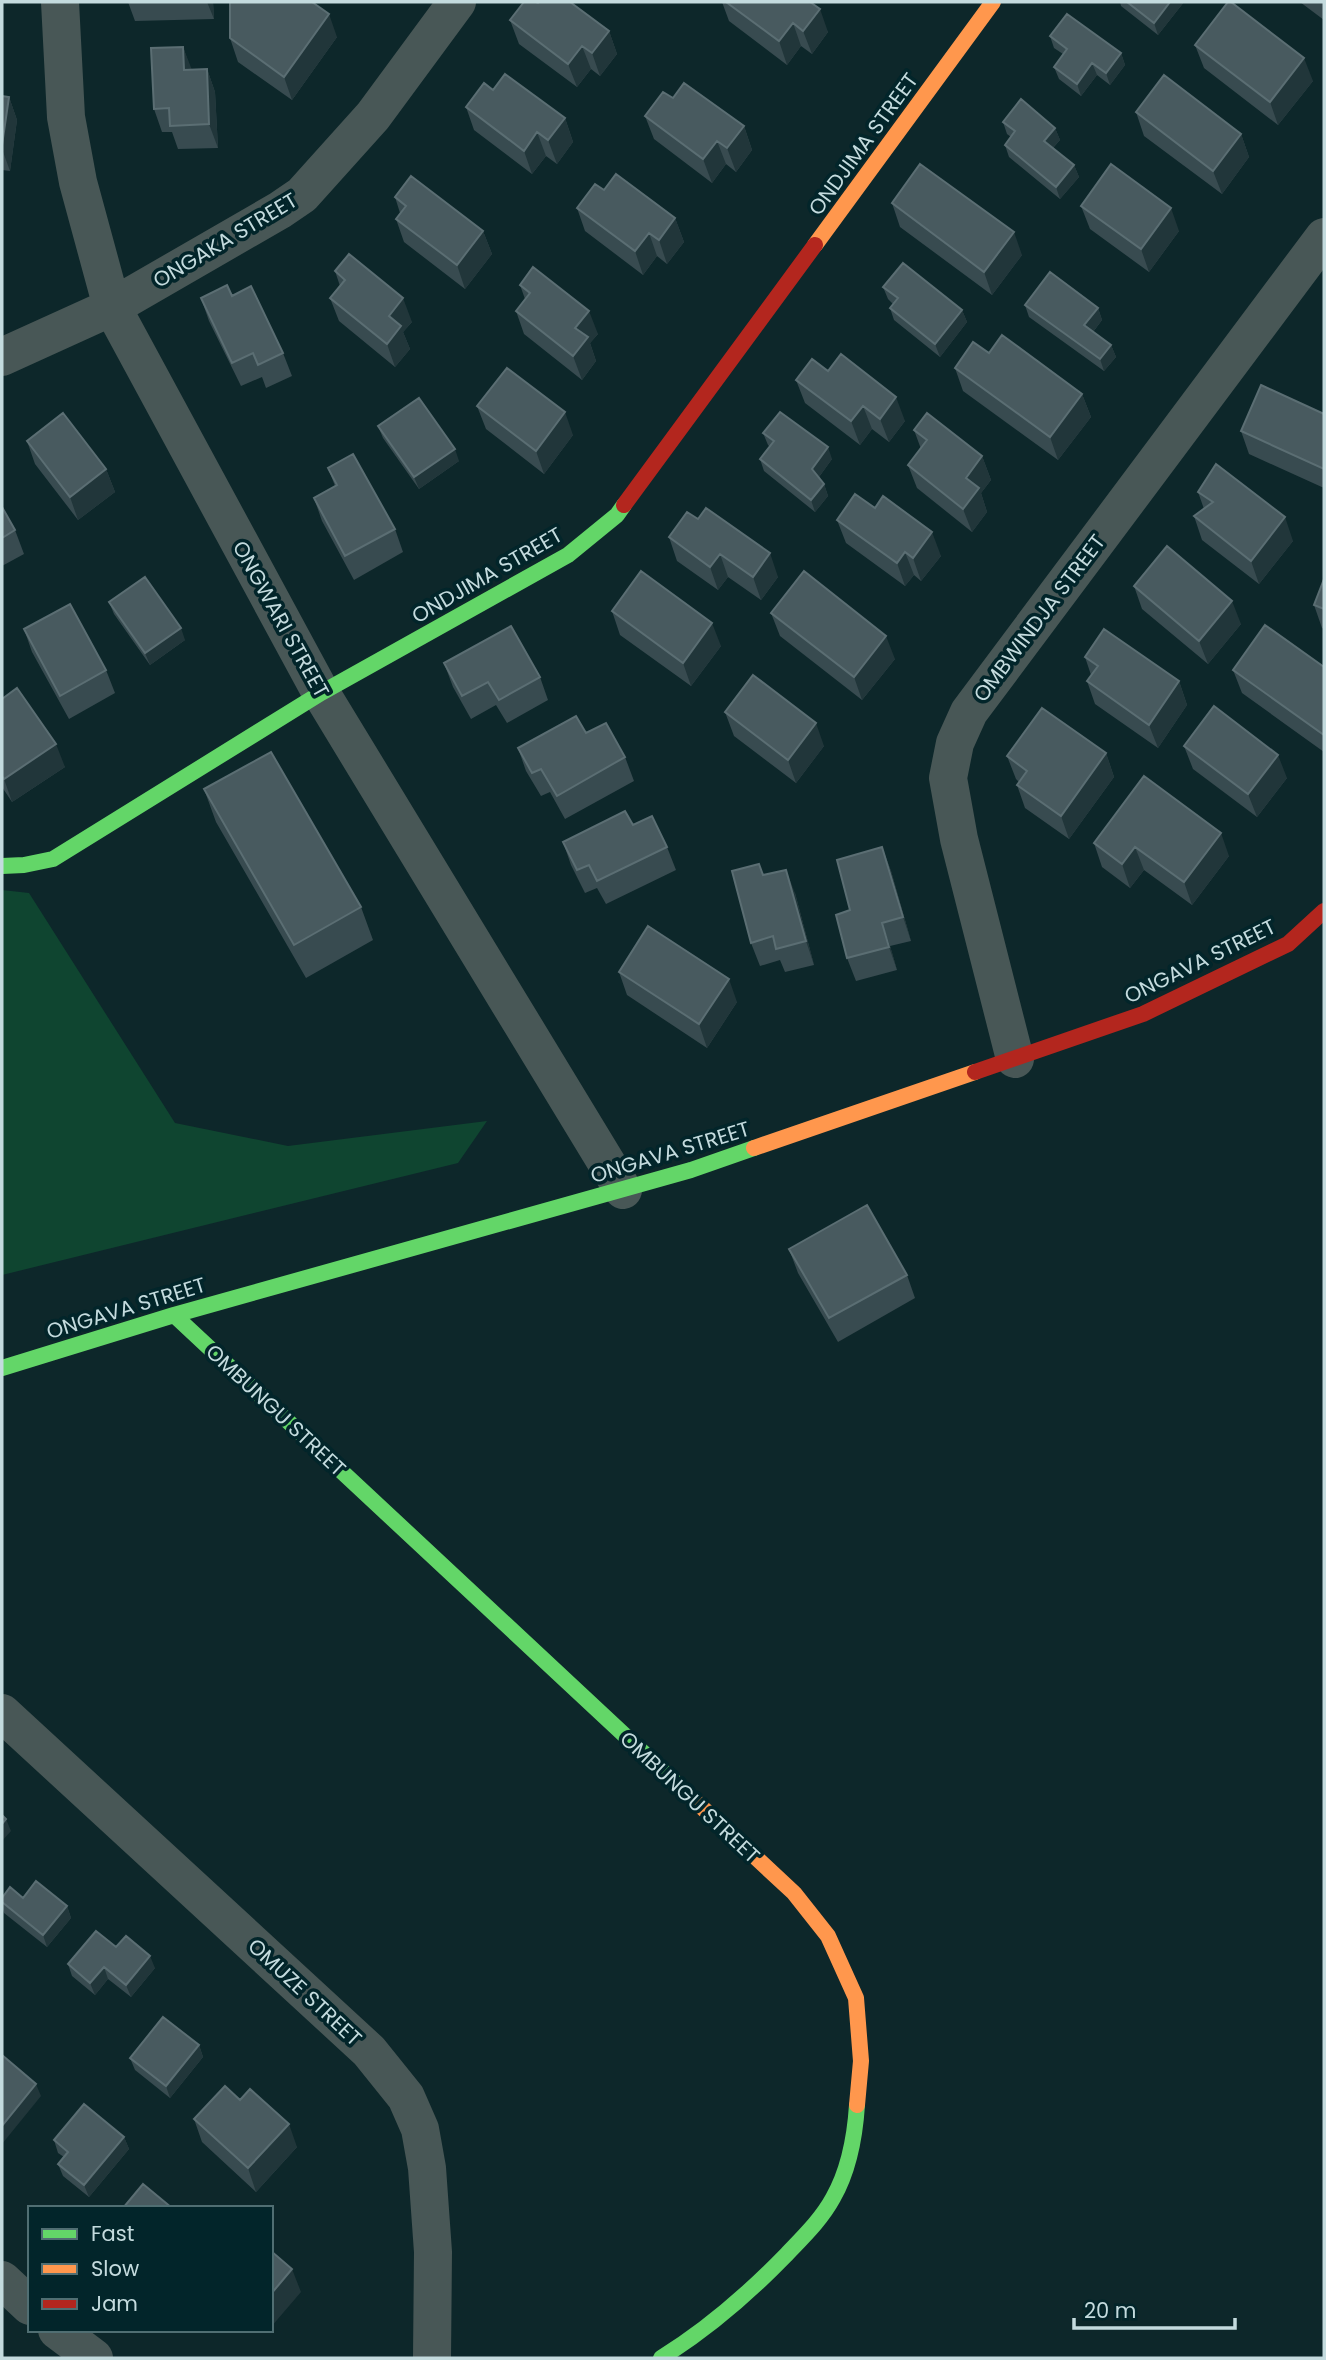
<svg xmlns="http://www.w3.org/2000/svg" width="1326" height="2360" font-family="Poppins,sans-serif">
<rect width="100%" height="100%" fill="#0d272a"/>
<path fill="#0f4530" d="M2,890L29,893L175,1123L288,1146L487,1121L458,1163L2,1275Z"/>
<g fill="none" stroke-linecap="round" stroke-linejoin="round">
<path stroke="#485756" stroke-width="38" d="M60,2L66,117L78,182L112,307L321,693L623,1190
M2,357L112,307L280,210L302,195L373,116L457,2
M1015,1059L959,839L948,778L955,743L969,712L1324,237
M2,1713L369,2051L406,2097L420,2129L427,2168L433,2252L432,2358
M2,2280L30,2306
M57,2330L94,2358"/>
<path stroke="#63d668" stroke-width="16" d="M2,866L24,865L53,859L321,693L568,555L617,515L624,505
M174,1315L679,1786
M2,1368L174,1315L691,1170L754,1148
M661,2358C708,2329 747,2295 785,2256C803,2237 821,2220 833,2198C849,2170 855,2136 857,2105"/>
<path stroke="#ff974d" stroke-width="16" d="M815,245L993,2
M754,1148L975,1072
M679,1786L794,1893L828,1936L856,1998L861,2061L857,2105"/>
<path stroke="#b3261e" stroke-width="16" d="M624,505L815,245
M975,1072L1143,1014L1288,944L1324,911"/>
</g>
<path fill="#384b50" d="M128,2H213L214,19L135,21Z
M722,2H810L828,32L812,54L801,46L787,65L729,21Z
M1120,2H1184L1158,35L1121,6Z
M1300,2H1324V20Z
M538,3L609,31L617,54L600,76L591,69L577,87L519,44L510,20Z
M1050,36L1121,53L1125,65L1110,85L1097,75L1081,96L1059,79L1054,67L1063,54L1054,48Z
M337,37L292,100L238,62L230,38Z
M1195,45L1313,81L1278,125L1204,68Z
M183,47L191,70L207,69L215,92L218,148L178,149L172,132H162L154,109Z
M493,90L565,118L573,142L557,164L546,156L532,174L474,130L466,107Z
M2,96L9,97L17,120L10,171L2,170Z
M673,98L744,126L752,150L736,172L726,164L712,183L654,139L645,116Z
M1136,112L1241,134L1249,157L1222,194L1144,136Z
M1003,122L1055,128L1060,140L1053,148L1074,165L1079,177L1060,199L1009,157L1005,145L1011,137L1007,134Z
M604,190L675,218L684,242L667,264L657,256L643,275L585,231L577,208Z
M395,197L483,231L492,254L465,289L404,242L396,219L400,213Z
M892,203L1022,255L992,295L900,227Z
M1081,206L1179,231L1149,272L1090,229Z
M335,271L412,322L403,332L410,349L395,367L339,321L330,298L340,286Z
M520,285L598,334L590,343L596,361L582,380L524,334L516,311L525,299Z
M883,287L962,310L967,322L940,357L894,320L890,308L893,304L888,299Z
M232,296L283,353L292,376L266,388L262,377L241,386L209,321L201,298Z
M1025,305L1098,308L1102,320L1093,332L1111,345L1116,357L1104,371L1029,317Z
M989,353L1082,394L1091,417L1058,460L963,391L955,368Z
M828,371L905,421L889,442L872,429L860,445L805,403L796,380Z
M477,406L573,435L544,474L486,429Z
M1324,414V488L1249,454L1241,431Z
M378,426L459,461L419,489L383,438Z
M914,430L982,456L991,480L981,493L987,512L972,532L917,488L908,465L921,449Z
M763,433L832,459L819,477L824,484L828,496L815,512L764,471L760,459L770,447L768,445Z
M27,441L106,469L115,492L78,520L35,464Z
M328,468L395,529L403,552L354,580L322,521L314,498L335,486Z
M1198,492L1293,541L1259,584L1202,540L1194,516L1204,509Z
M2,507L15,530L24,554L2,566Z
M875,508L941,556L921,581L914,575L905,586L846,543L837,520Z
M698,519L778,577L761,600L728,577L718,590L677,561L669,537Z
M1324,579V629L1322,628L1314,605Z
M1134,586L1241,624L1208,664L1142,609Z
M109,602L185,640L150,665L114,614Z
M612,611L721,646L691,686L620,635Z
M771,613L895,659L862,700L780,636Z
M24,629L106,670L115,693L69,719L32,652Z
M1085,657L1179,681L1187,705L1158,748L1095,704L1087,681L1091,675Z
M444,663L540,677L548,700L507,723L496,705L471,719L453,687Z
M1324,667V752L1242,693L1233,670Z
M2,699L65,767L12,802L2,787Z
M725,712L824,746L796,783L734,736Z
M586,733L625,757L634,781L565,819L550,792L541,796L526,771L518,748Z
M1184,746L1287,778L1257,817L1193,769Z
M1106,753L1114,777L1069,839L1025,808L1017,785L1019,782L1016,779L1007,756Z
M204,789L361,907L373,940L306,978L216,822Z
M633,825L667,847L676,870L606,904L597,888L585,893L571,865L563,842Z
M1094,843L1229,856L1192,905L1144,870L1130,888L1102,867Z
M882,847L891,871L911,941L890,946L897,970L856,981L847,958L850,910Z
M759,864L763,875L795,893L814,965L785,972L780,960L760,966L751,943Z
M619,972L737,1002L707,1048L627,995Z
M789,1249L907,1275L915,1298L838,1342L798,1273Z
M2,1898H23L67,1906L71,1918L47,1947L4,1913L2,1906Z
M116,1947L155,1968L131,1997L108,1979L95,1995L72,1976L68,1964Z
M199,2045L203,2057L170,2098L135,2070L130,2058Z
M240,2100L297,2147L256,2192L202,2142L194,2119Z
M124,2137L129,2149L89,2197L63,2176L58,2164L64,2157L58,2153L54,2140Z"/>
<path fill="#21363a" d="M207,2H213L214,19Z
M1170,2H1184L1158,35L1154,23Z
M820,9L828,32L812,54L803,31Z
M329,14L337,37L292,100L284,77Z
M793,23L801,46L787,65L779,41Z
M609,31L617,54L600,76L592,53Z
M582,46L591,69L577,87L568,64Z
M183,47L192,70H184Z
M1121,53L1125,65L1110,85L1106,73Z
M1304,58L1313,81L1278,125L1270,102Z
M1092,63L1097,75L1081,96L1077,84Z
M207,69L215,92L218,148L209,124Z
M9,97L17,120L10,171L2,149Z
M565,118L573,142L557,164L548,140Z
M744,126L752,150L736,172L727,148Z
M1055,128L1060,140L1048,153L1044,141Z
M537,132L546,156L532,174L524,151Z
M1241,134L1249,157L1222,194L1213,171Z
M717,141L726,164L712,183L703,159Z
M1074,165L1079,177L1060,199L1056,187Z
M1171,208L1179,231L1149,272L1141,249Z
M675,218L684,242L667,264L659,240Z
M483,231L492,254L465,289L457,265Z
M1014,232L1022,255L992,295L984,272Z
M649,233L657,256L643,275L635,251Z
M403,298L412,322L403,332L410,349L395,367L387,344L389,316Z
M1098,308L1102,320L1089,337L1084,325Z
M962,310L967,322L940,357L935,344Z
M589,311L598,334L590,343L596,361L582,380L573,356L575,328Z
M1111,345L1116,357L1104,371L1100,359Z
M1082,394L1091,417L1058,460L1050,437Z
M896,397L905,421L889,442L880,419Z
M863,406L872,429L860,445L851,421Z
M565,412L573,435L544,474L536,451Z
M828,447L832,459L816,481L812,469Z
M455,449L459,461L419,489L414,477Z
M982,456L991,480L981,493L987,512L972,532L963,509L966,478Z
M106,469L115,492L78,520L70,497Z
M824,484L828,496L815,512L811,500Z
M1285,517L1293,541L1259,584L1251,561Z
M932,532L941,556L921,581L913,558Z
M905,552L914,575L905,586L897,563Z
M770,553L778,577L761,600L753,577Z
M720,554L728,577L718,590L710,567Z
M1232,601L1241,624L1208,664L1199,641Z
M712,623L721,646L691,686L683,663Z
M181,628L185,640L150,665L145,653Z
M886,636L895,659L862,700L854,677Z
M1179,681L1187,705L1158,748L1149,725Z
M816,723L824,746L796,783L788,760Z
M56,744L65,767L12,802L4,779Z
M1106,753L1114,777L1069,839L1061,816Z
M1278,755L1287,778L1257,817L1248,794Z
M1221,833L1229,856L1192,905L1184,882Z
M882,847L891,871L911,941L903,917Z
M1135,847L1144,870L1130,888L1122,864Z
M786,870L795,893L814,965L806,941Z
M882,923L890,946L897,970L889,947Z
M729,979L737,1002L707,1048L699,1024Z
M6,1819L11,1831L2,1841V1824Z
M67,1906L71,1918L47,1947L43,1935Z
M150,1956L155,1968L131,1997L126,1985Z
M104,1967L108,1979L95,1995L90,1983Z
M199,2045L203,2057L170,2098L166,2086Z
M36,2084L41,2096L2,2144V2126Z
M289,2124L297,2147L256,2192L248,2168Z
M124,2137L129,2149L89,2197L84,2185Z
M292,2269L301,2292L271,2327V2294Z"/>
<path fill="#485a5f" stroke="#5b6e73" stroke-width="2" d="M230,2H312L329,14L284,77L230,38Z
M524,2H536L538,3L539,2H570L609,31L592,53L582,46L568,64L510,20Z
M726,2H810L820,9L803,31L793,23L779,41Z
M1127,2H1170L1154,23Z
M1228,2H1231L1304,58L1270,102L1195,45Z
M1067,14L1121,53L1106,73L1092,63L1077,84L1054,67L1067,49L1050,36Z
M183,47L184,70L207,69L209,124L170,126L169,108L154,109L151,48Z
M505,74L565,118L548,140L537,132L524,151L466,107L484,83L493,90Z
M1164,75L1241,134L1213,171L1136,112Z
M684,83L744,126L727,148L717,141L703,159L645,116L663,92L673,98Z
M2,96L9,97L2,145Z
M1021,99L1055,128L1044,141L1074,165L1056,187L1005,145L1015,131L1003,122Z
M920,164L1014,232L984,272L892,203Z
M1111,164L1171,208L1141,249L1081,206Z
M616,174L675,218L659,240L649,233L635,251L577,208L595,184L604,190Z
M411,176L483,231L457,265L396,219L406,206L395,197Z
M349,254L403,298L389,316L401,326L387,344L330,298L345,280L335,271Z
M903,263L962,310L935,344L890,308L898,298L883,287Z
M533,267L589,311L575,328L588,337L573,356L516,311L530,293L520,285Z
M1050,272L1098,308L1084,325L1111,345L1100,359L1025,305Z
M227,285L232,296L251,286L283,353L258,365L253,353L232,363L201,298Z
M1002,335L1082,394L1050,437L955,368L973,342L989,353Z
M841,354L896,397L880,419L863,406L851,421L796,380L812,359L828,371Z
M507,368L565,412L536,451L477,406Z
M1261,385L1324,414V469L1241,431Z
M419,398L455,449L414,477L378,426Z
M780,412L828,447L812,469L824,484L811,500L760,459L774,441L763,433Z
M63,413L106,469L70,497L27,441Z
M927,413L982,456L966,478L979,488L963,509L908,465L927,440L914,430Z
M353,454L395,529L345,556L314,498L337,485L328,468Z
M1216,464L1285,517L1251,561L1194,516L1213,502L1198,492Z
M855,494L875,508L883,496L932,532L913,558L905,552L897,563L837,520Z
M2,507L15,530L2,538Z
M706,508L770,553L753,577L720,554L710,567L669,537L687,512L698,519Z
M1167,546L1232,601L1199,641L1134,586Z
M641,571L712,623L683,663L612,611Z
M804,571L886,636L854,677L771,613Z
M145,577L181,628L145,653L109,602Z
M1324,579V609L1314,605Z
M70,604L106,670L60,696L24,629Z
M1265,625L1324,667V735L1233,670Z
M511,626L540,677L499,700L488,682L462,696L444,663Z
M1104,629L1179,681L1149,725L1087,681L1098,666L1085,657Z
M753,675L816,723L788,760L725,712Z
M17,688L56,744L4,779L2,776V699Z
M1214,706L1278,755L1248,794L1184,746Z
M1042,708L1106,753L1061,816L1017,785L1027,771L1007,756Z
M576,716L586,733L606,723L625,757L557,796L541,769L532,773L518,748Z
M271,752L361,907L294,945L204,789Z
M1144,776L1221,833L1184,882L1135,847L1122,864L1094,843Z
M625,811L633,825L652,816L667,847L597,881L589,865L577,870L563,842Z
M882,847L903,917L882,923L889,947L847,958L836,915L850,910L837,860Z
M759,864L763,875L786,870L806,941L776,949L773,936L751,943L732,871Z
M648,926L729,979L699,1024L619,972Z
M867,1205L907,1275L829,1318L789,1249Z
M2,1815L6,1819L2,1824Z
M36,1881L67,1906L43,1935L2,1902V1898L10,1887L23,1898Z
M96,1931L116,1947L126,1936L150,1956L126,1985L104,1967L90,1983L68,1964Z
M163,2017L199,2045L166,2086L130,2058Z
M2,2055L36,2084L2,2126Z
M225,2086L240,2100L250,2089L289,2124L248,2168L194,2119Z
M84,2104L124,2137L84,2185L58,2164L68,2152L54,2140Z
M143,2184L172,2208H123Z
M271,2251L292,2269L271,2294Z"/>
<g text-anchor="middle" dominant-baseline="central" stroke-width="7" stroke-linejoin="round" paint-order="stroke">
<g font-size="21" fill="#c4dbde" stroke="#02252a">
<text transform="translate(863 144) rotate(-54)">ONDJIMA STREET</text>
<text transform="translate(225 240) rotate(-31)">ONGAKA STREET</text>
<text transform="translate(487 575) rotate(-30)">ONDJIMA STREET</text>
<text transform="translate(1039 618) rotate(-53)">OMBWINDJA STREET</text>
<text transform="translate(281 619) rotate(61)">ONGWARI STREET</text>
<text transform="translate(1200 961) rotate(-26)">ONGAVA STREET</text>
<text transform="translate(670 1152) rotate(-17)">ONGAVA STREET</text>
<text transform="translate(126 1308) rotate(-17)">ONGAVA STREET</text>
<text transform="translate(276 1410) rotate(43)">OMBUNGU STREET</text>
<text transform="translate(690 1797) rotate(43)">OMBUNGU STREET</text>
<text transform="translate(305 1992) rotate(43)">OMUZE STREET</text>
</g>
</g>
<rect width="1326" height="2360" fill="none" stroke="#c4dbde" stroke-width="7"/>
<rect x="28" y="2206" width="245" height="126" fill="#02252a" stroke="#506e72" stroke-width="2"/>
<rect x="42" y="2229" width="35" height="10" fill="#63d668" stroke="#506e72" stroke-width="2"/>
<text x="91" y="2241" font-size="21" fill="#c4dbde">Fast</text>
<rect x="42" y="2264" width="35" height="10" fill="#ff974d" stroke="#506e72" stroke-width="2"/>
<text x="91" y="2276" font-size="21" fill="#c4dbde">Slow</text>
<rect x="42" y="2299" width="35" height="10" fill="#b3261e" stroke="#506e72" stroke-width="2"/>
<text x="91" y="2311" font-size="21" fill="#c4dbde">Jam</text>
<path d="M1074 2318v10h161v-10" fill="none" stroke="#c4dbde" stroke-width="3.5"/>
<text x="1084" y="2318" font-size="21" fill="#c4dbde" stroke="#02252a" stroke-width="5" paint-order="stroke">20 m</text>
</svg>
